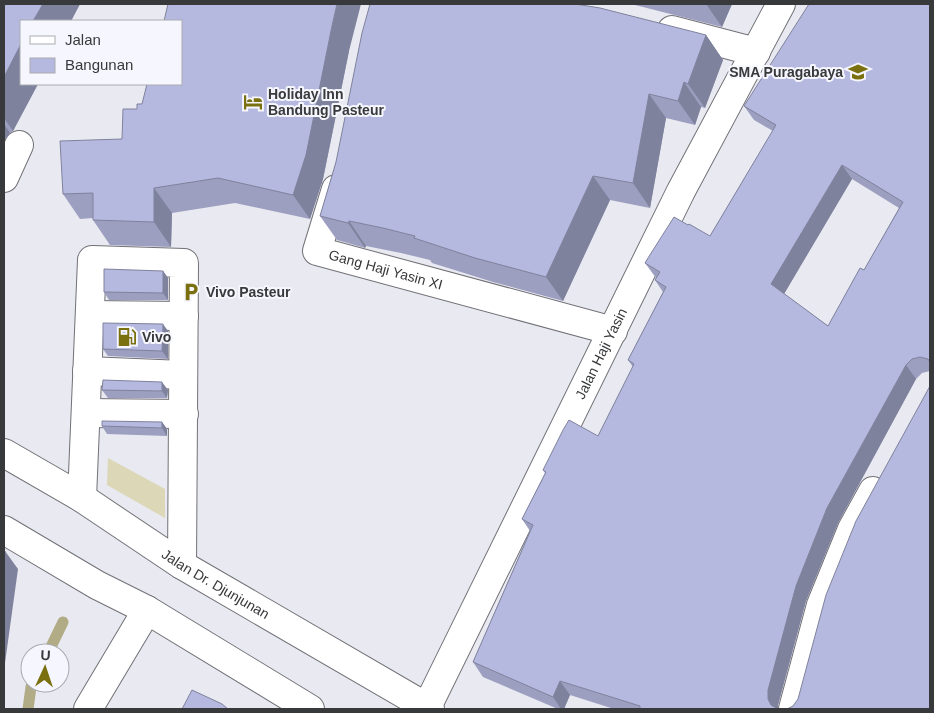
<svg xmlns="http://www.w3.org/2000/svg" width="934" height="713" font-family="Helvetica,sans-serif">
<rect width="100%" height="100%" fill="#e9eaf1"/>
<path fill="#dbd7b7" d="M108,458L165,489V518L107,485Z"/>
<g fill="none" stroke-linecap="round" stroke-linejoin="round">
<path stroke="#b1ac85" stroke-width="11" d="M48,653L63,622
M28,709L31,687L33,683"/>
<g stroke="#717177" stroke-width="30">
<g id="minor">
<path d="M672,30L756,52"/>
<path d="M4,178L19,145"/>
<path id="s1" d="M336,189L317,251L613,331"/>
<path d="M90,315L184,316"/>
<path d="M87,371L183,375"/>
<path d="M86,413L184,414"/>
<path d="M82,498L92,260L184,263L182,565"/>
<path id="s2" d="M427,707L681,191L781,4"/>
<path d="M88,709L147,610"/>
<path d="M793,709L821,605L852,529L873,491"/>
</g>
</g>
<g stroke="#717177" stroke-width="30">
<g id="highway">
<path id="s3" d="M4,453L82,498L182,565L430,709"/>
<path d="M4,530L97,585L147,610L310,709"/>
</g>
</g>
<use href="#minor" stroke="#fff" stroke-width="28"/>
<use href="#highway" stroke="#fff" stroke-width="28"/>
</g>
<path fill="#9d9fc0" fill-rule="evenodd" d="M4,4H80L71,21H21V84H38L13,131L10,133L4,141Z
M631,4H732L722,27Z
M930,4V371L922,373L916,379L838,523L806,601L778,705V709H614L570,695L564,709H558L483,677L473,662L530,531L522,519L545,473L543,470L598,436L633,367L628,360L663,292L655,280L656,278L645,263L710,236L773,131L754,120L744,106ZM852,179L899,208L864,270L828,326L784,294Z
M706,35L723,60L705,108L701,107L695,125L666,118L650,208L610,200L563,301L493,282L432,263L430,260L401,253L366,246L365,248L337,240L320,216L336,162Z
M349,51L323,179L310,219L235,203L172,213L171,247L110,245L93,220V218L80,219L63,194L122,139L137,109L142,104Z
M163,271L168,278V300H109L104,292Z
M168,331V359L108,356L103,349Z
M102,390H168L167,398H108Z
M162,422L167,429V436L107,434L102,426Z"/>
<path fill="#7f829c" d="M43,4H80L71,21H33Z
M337,4H361L349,51L323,179L310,219L293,195Z
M706,4H732L722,27Z
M706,35L723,60L705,108L688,84Z
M21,44V84H38L13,131L4,118V77Z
M684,82L701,107L695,125L678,101Z
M649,94L666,118L650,208L633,183Z
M4,124L10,133L4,141Z
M842,165L852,179L781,299L771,284Z
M593,176L610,200L563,301L546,277Z
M154,188L172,213L171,247L154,222Z
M349,221L366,246L365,248L348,223Z
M163,271L168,278V300L163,293Z
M163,324L168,331V359L162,351Z
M906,365L916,379L838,523L806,601L778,705V709L771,705L768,699V690L796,586L827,508Z
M162,382L168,390L167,398L162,391Z
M162,422L167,429V436L162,428Z
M5,551L18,569L5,663L4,660V562Z
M560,681L570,695L564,709H561L553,697Z"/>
<path fill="#b6b9df" stroke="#7f829c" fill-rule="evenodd" d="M4,4H43L33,21H21V44L4,77Z
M168,4H337L332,26L306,155L293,195L218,178L154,188V222L93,220V193L63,194L60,141L122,139L123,109H137V104H142L147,84H181V21H164Z
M370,4H575L600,8L706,35L688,84L684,82L678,101L649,94L633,183L593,176L546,277L475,258L414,238L415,236L383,228L349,221L348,223L320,216L336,162L362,33Z
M809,4H930V362L928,359L920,357L912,359L906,365L827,508L796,586L768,690V699L771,705L778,709H640V706L560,681L553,697L473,662L533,525L522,519L546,472L543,470L563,430L569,420L598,436L634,364L628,360L666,287L655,280L660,272L645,263L648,258L674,217L688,225L689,224L710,236L776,125L744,106ZM842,165L903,202L864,270L860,268L828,326L771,284Z
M104,269L163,271V293L104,292Z
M103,323L163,324L162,351L103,349Z
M103,380L162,382V391L102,390Z
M930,386V709H787L793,706L798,699L826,595L856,521Z
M102,421L162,422V428L102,426Z
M4,551H5L4,562Z
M192,690L222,704L228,709H182Z"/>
<defs>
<g id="school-bare" transform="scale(1.5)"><path d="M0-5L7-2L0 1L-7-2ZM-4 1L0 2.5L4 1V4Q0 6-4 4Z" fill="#7b700f" stroke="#f6f7fe" stroke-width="2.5" paint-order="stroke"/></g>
<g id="hotel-bare" transform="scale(1.5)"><path d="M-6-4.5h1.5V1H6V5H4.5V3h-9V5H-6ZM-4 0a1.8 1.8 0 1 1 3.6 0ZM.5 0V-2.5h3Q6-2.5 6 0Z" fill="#7b700f" stroke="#f6f7fe" stroke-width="2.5" paint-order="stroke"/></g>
<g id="parking-bare" transform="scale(1.5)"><path d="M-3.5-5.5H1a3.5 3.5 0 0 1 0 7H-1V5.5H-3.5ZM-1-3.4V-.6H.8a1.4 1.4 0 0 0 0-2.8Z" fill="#7b700f" stroke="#f6f7fe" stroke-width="2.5" paint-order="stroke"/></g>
<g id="fuel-bare" transform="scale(1.5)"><path d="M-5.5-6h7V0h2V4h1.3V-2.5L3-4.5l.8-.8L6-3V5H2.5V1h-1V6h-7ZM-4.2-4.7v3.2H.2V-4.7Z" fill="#7b700f" stroke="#f6f7fe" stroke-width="2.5" paint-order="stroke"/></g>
</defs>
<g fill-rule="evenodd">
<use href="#school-bare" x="858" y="72"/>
<use href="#hotel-bare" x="253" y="102"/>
<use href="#parking-bare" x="191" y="292"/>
<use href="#fuel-bare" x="127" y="337"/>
</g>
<g text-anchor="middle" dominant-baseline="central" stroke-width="4" stroke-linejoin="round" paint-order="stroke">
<g font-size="14" font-weight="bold" fill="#38393b" stroke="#f6f7fe" text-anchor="start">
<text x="843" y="72" text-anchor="end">SMA Puragabaya</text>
<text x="268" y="94">Holiday Inn<tspan x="268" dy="16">Bandung Pasteur</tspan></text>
<text x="206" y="292">Vivo Pasteur</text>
<text x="142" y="337">Vivo</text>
</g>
<g font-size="14" fill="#38393b" stroke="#f6f7fe">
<text stroke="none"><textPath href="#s1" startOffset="136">Gang Haji Yasin XI</textPath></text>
<text stroke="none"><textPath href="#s2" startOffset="394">Jalan Haji Yasin</textPath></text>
<text stroke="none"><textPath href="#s3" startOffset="249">Jalan Dr. Djunjunan</textPath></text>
</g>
</g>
<rect width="934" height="713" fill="none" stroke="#38393b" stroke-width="10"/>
<rect x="20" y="20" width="162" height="65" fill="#f6f7fe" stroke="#aaabb0"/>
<rect x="30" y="36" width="25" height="8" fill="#ffffff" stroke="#aaabb0"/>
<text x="65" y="45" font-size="15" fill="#38393b">Jalan</text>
<rect x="30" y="58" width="25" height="15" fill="#b6b9df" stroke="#aaabb0"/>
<text x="65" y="70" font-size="15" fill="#38393b">Bangunan</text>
<g transform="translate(45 668) rotate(3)"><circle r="24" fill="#f6f7fe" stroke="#aaabb0"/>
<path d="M0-4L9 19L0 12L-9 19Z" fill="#7b700f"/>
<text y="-8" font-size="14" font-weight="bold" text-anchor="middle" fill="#38393b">U</text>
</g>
</svg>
